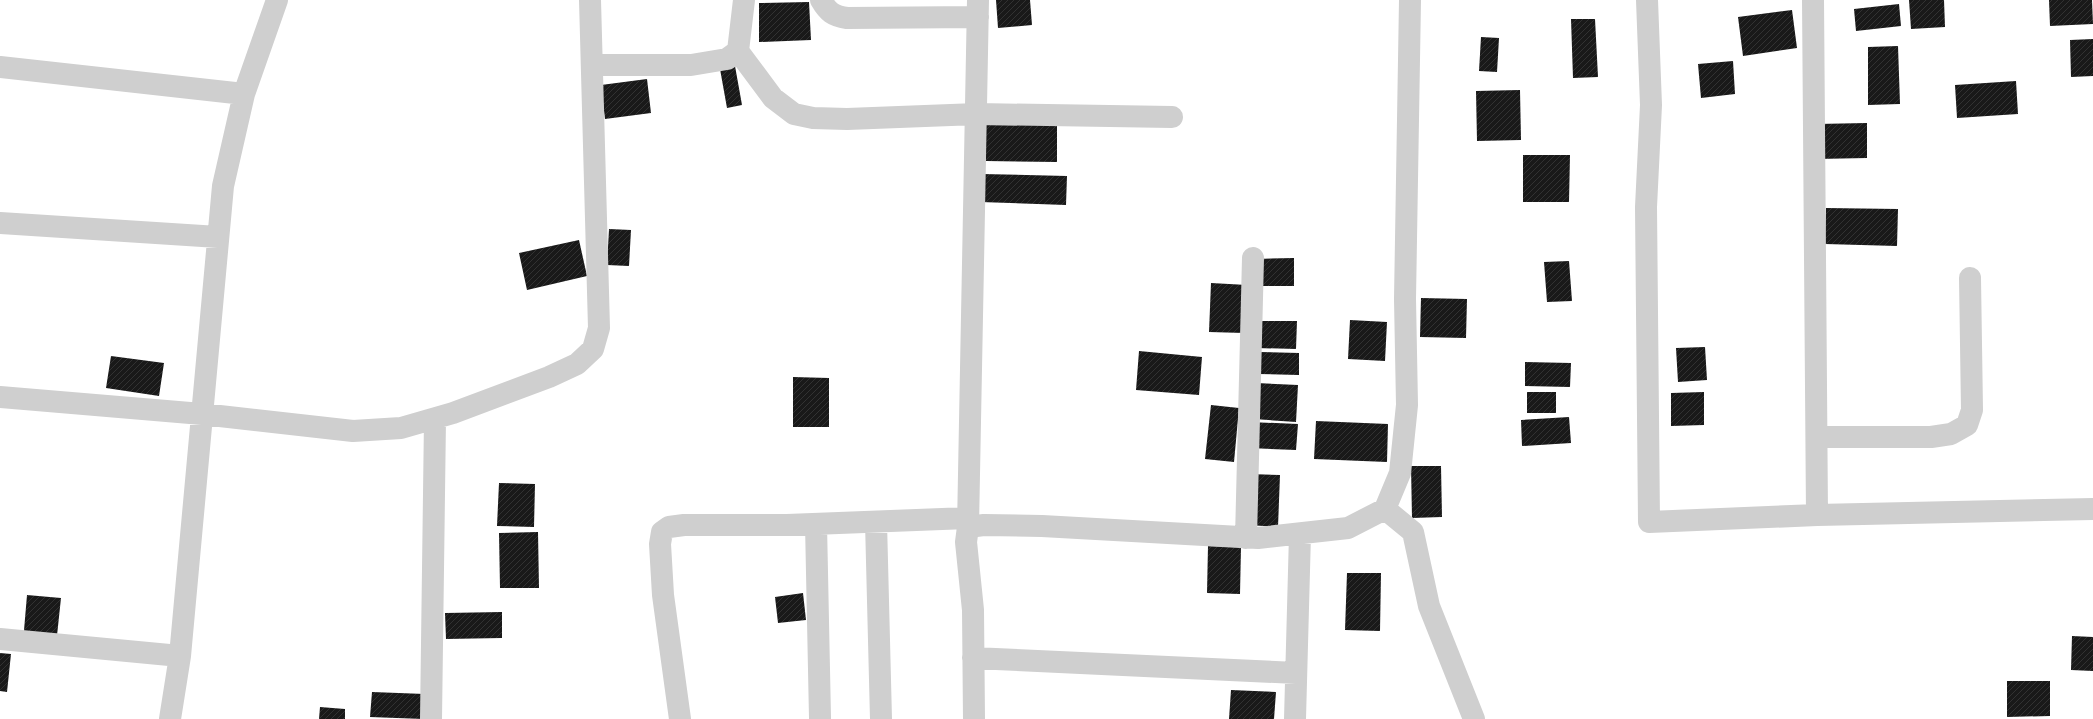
<svg xmlns="http://www.w3.org/2000/svg" width="2093" height="719" font-family="Manrope,sans-serif">
<defs>
<pattern id="building-hatch" width="6" height="6" patternUnits="userSpaceOnUse"><rect width="6" height="6" fill="#191919"/><path d="M-1 1l2-2M0 6l6-6M5 7l2-2" fill="none" stroke="#323232"/></pattern>
</defs>
<rect width="100%" height="100%" fill="#fff"/>
<path fill="url(#building-hatch)" d="M996,0H1030L1032,25L998,28Z
M1909,0H1944L1945,27L1911,29Z
M2049,0H2092L2093,24L2050,26Z
M809,2L811,40L759,42V3Z
M1899,4L1901,26L1856,31L1854,9Z
M1792,10L1797,48L1743,56L1738,17Z
M1571,19H1595L1598,77L1573,78Z
M1481,37L1499,38L1497,72L1479,71Z
M2093,39V76L2071,77L2070,40Z
M1898,46L1900,104L1868,105V47Z
M1733,61L1735,94L1701,98L1698,64Z
M735,66L742,105L727,108L720,69Z
M647,79L651,113L605,119L601,85Z
M2016,81L2018,114L1957,118L1955,85Z
M1520,90L1521,140L1477,141L1476,91Z
M986,121L1057,122V162L986,161Z
M1867,123V158L1817,159L1816,124Z
M1523,155H1570L1569,202H1523Z
M981,174L1067,176L1066,205L980,202Z
M1826,208L1898,209L1897,246L1825,244Z
M609,229L631,230L629,266L607,265Z
M579,240L587,276L527,290L519,253Z
M1294,258V286H1255V259Z
M1569,261L1572,301L1547,302L1544,262Z
M1211,283L1247,285L1244,333L1209,332Z
M1421,298L1467,299L1466,338L1420,337Z
M1350,320L1387,322L1385,361L1348,359Z
M1257,321H1297L1296,349L1256,348Z
M1705,347L1707,380L1678,382L1676,348Z
M1139,351L1202,357L1199,395L1136,390Z
M1259,352L1299,353V375L1258,374Z
M111,356L164,363L159,396L106,388Z
M1525,362L1571,363L1570,387L1525,386Z
M793,377L829,378V427H793Z
M1256,383L1298,385L1296,422L1254,419Z
M1527,392H1556V413H1527Z
M1704,392V425L1671,426V393Z
M1211,405L1239,408L1234,462L1205,459Z
M1569,417L1571,443L1522,446L1521,420Z
M1316,421L1388,424L1387,462L1314,459Z
M1249,422L1298,424L1296,450L1249,448Z
M1411,466H1441L1442,517L1412,518Z
M1249,474L1280,475L1278,527L1247,525Z
M499,483L535,484L534,527L497,526Z
M538,532L539,588H500L499,533Z
M1208,546L1241,547L1240,594L1207,593Z
M1347,573H1381L1380,631L1345,630Z
M803,593L806,620L778,623L775,597Z
M27,595L61,598L56,645L23,642Z
M502,612V638L446,639L445,613Z
M2072,636L2093,637V671L2071,670Z
M0,653L11,654L7,692L0,691Z
M2007,681H2050V716L2007,717Z
M1231,690L1276,692L1274,719H1229Z
M372,692L425,694L423,719L370,717Z
M320,707L345,709V719H319Z"/>
<g fill="none" stroke-linecap="round" stroke-linejoin="round">
<path stroke="#cfcfcf" stroke-width="22" d="M821,0C828,12 833,16 847,18L978,17
M1647,0L1651,105L1646,207L1649,522L1817,515L2093,509
M1813,0L1817,515
M738,51L773,98L794,114L813,118L847,119L977,114L1172,117
M592,65H691L727,59L738,51L744,0
M0,67L244,94
M0,223L218,237
M0,397L202,414L353,431L401,428L453,413L549,377L577,364L593,349L599,328L590,0
M1817,437H1931L1951,434L1967,425L1972,410L1970,278
M1385,509L1413,532L1429,606L1474,719
M876,522L881,719
M816,524L820,718
M968,527L978,0
M1246,538L1253,258
M0,639L180,656
M973,658L1296,673
M170,719L180,656L223,186L244,94L277,0
M431,719L435,419
M680,719L663,595L660,544L662,532L669,527L684,525H787L968,518
M974,719L973,610L966,542L968,527L984,525L1042,526L1258,538L1348,528L1385,509L1400,473L1407,405L1405,299L1410,0
M1295,719L1300,534"/>
</g>
</svg>
